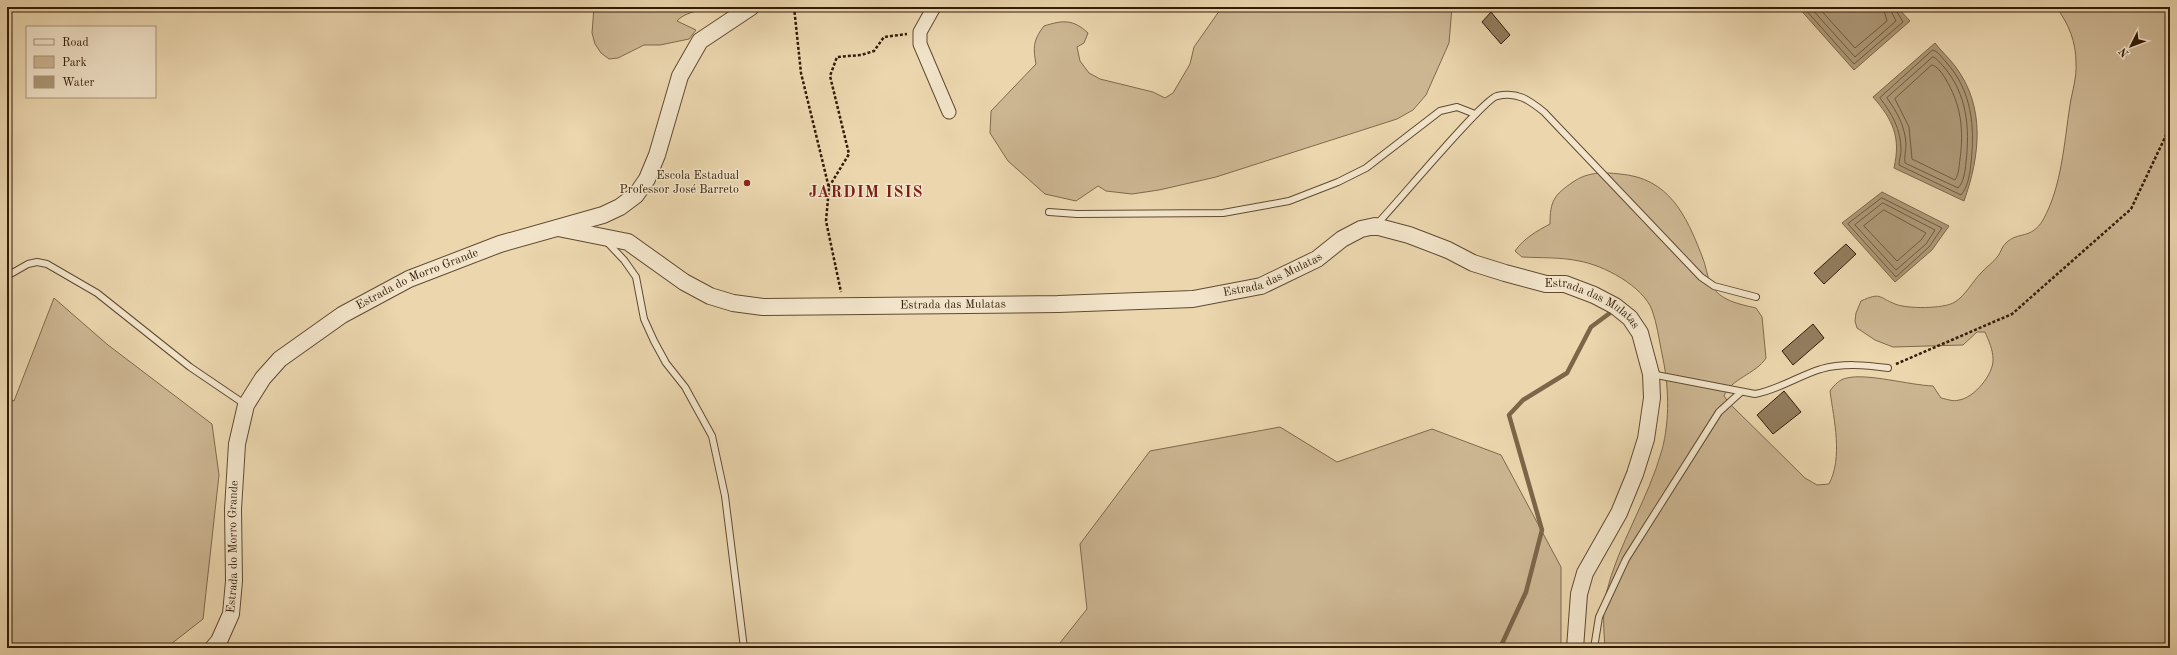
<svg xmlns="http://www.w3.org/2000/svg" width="2177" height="655" font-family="'Old Standard TT',serif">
<rect width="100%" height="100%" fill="#ebd6ae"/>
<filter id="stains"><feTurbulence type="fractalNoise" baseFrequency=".005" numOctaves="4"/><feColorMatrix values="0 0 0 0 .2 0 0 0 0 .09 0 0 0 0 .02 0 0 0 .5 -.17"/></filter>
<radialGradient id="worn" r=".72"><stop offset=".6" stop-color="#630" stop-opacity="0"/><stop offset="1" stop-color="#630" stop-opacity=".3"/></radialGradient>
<path fill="#ccb692" stroke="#7f694c" d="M594,7H707C697,12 685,12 677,21L696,30L689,39L660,45H644L618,58L609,59L601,53L595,44L592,33Z
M1222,7H1452L1449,43L1426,95L1413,110L1397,119L1216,177L1159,190L1132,194L1106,191L1098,186L1076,201L1045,194L1008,161L990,133L991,111L1036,64C1033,48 1033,40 1044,26C1063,20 1073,19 1088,33L1084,43L1077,47L1080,61L1089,73L1100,79L1153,92L1165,98L1173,93L1190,64L1194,47Z
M2056,7H2170V648H1605C1604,631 1602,610 1606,594C1618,544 1648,500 1662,450C1670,420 1669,385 1662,354C1659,340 1657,323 1652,310C1643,286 1603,265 1579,261C1561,257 1540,258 1522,257L1515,251C1524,238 1537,231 1550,224C1550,201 1554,195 1573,182C1587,172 1603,172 1620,174C1669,178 1686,215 1702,256C1706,265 1707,277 1711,285C1721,301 1739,304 1756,308L1762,317L1766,358C1756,374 1730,379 1724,396L1729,403L1805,478L1817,485L1829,484C1843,457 1834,421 1830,391C1834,385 1840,379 1847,378C1867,373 1909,385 1933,386L1941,398C1947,399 1953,402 1959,400C1974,398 1994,374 1993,359C1993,350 1989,341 1985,332H1977L1963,345L1893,347L1875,340L1857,328L1855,321L1856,313L1861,301C1881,292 1878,297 1895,304C1907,309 1944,309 1955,302C1966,295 1972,282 1981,273C1986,267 1993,263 1998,256C2001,252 2002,246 2006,243C2018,231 2031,240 2043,220C2062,186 2064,143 2070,105C2072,92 2077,77 2076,63C2076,42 2069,24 2056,7Z
M54,298L108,345L212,424L219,475L203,619L166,648H7V398L14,401Z
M1280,427L1337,462L1432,429L1501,455L1561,567V648H1056L1087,609L1080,544L1150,451Z"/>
<path fill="#ac9775" stroke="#7b6649" d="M1798,7H1897L1910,21L1854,70Z
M1935,43C1941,51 1949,58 1955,66C1986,107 1980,156 1964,201L1894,168C1901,137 1893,120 1873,97Z
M1882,192L1949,226L1932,250L1895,282L1842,223Z"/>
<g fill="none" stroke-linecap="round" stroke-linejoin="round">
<path stroke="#6f5a3e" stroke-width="1" d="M1803,7L1854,64L1903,22L1894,7
M1810,7L1855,57L1896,21L1889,7
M1818,7L1855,48L1887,21L1883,7
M1933,50C1938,51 1942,58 1946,62C1972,91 1975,126 1971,163C1970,173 1968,187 1961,195L1899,165C1899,160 1901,155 1901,150C1901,129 1892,114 1880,98Z
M1933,57C1937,58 1940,63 1944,67C1967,94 1970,128 1966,162C1965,171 1964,182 1958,188L1905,163C1904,157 1906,150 1906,144C1905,126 1897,112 1887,98Z
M1932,65C1937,66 1942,73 1945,78C1961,104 1964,129 1960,159C1959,166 1959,174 1955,180L1912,159L1909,127L1895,99Z
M1882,198L1942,228L1929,247L1896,277L1848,224Z
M1883,203L1935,230L1926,244L1896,270L1855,225Z
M1884,210L1926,233L1921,240L1897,261L1864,226Z"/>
<path stroke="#7b6649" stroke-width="4.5" d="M1500,648L1526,592L1542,530L1509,415L1523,400L1567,373L1591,327L1614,310"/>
</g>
<path fill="#927d5e" stroke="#321c07" d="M1491,12L1510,35L1501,44L1482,22Z
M1846,244L1856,254L1824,284L1814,273Z
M1813,324L1824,338L1793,365L1782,351Z
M1784,391L1801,412L1773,434L1757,415Z"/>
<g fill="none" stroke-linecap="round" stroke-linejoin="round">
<g stroke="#604a31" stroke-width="8">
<path id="service" d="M1049,212L1077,214L1223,213L1289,201L1338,182L1366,168L1440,111L1457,107L1475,114
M1376,225C1394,207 1483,99 1497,96C1517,91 1529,100 1544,112L1701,277L1714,286L1756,297
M606,241L624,260L636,277L644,319L654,341L666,363L685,387L712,436L725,496L744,648
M7,276L28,264L37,262L47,264L97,293L190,367L246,405
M1651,374L1755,394C1778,390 1798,376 1821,369C1843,363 1865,365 1888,368
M1594,648L1599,617L1626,559L1719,412L1741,392"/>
</g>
<g stroke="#604a31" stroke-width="15">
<path id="minor" d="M934,7L920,32V44L949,112"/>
</g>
<g stroke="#604a31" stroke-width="18">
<g id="tertiary">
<path id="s1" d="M558,228L628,242L684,282L710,296L733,303L763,307L1058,304L1193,299L1261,286L1317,259L1342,239L1361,229L1375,226L1409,235L1448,250L1473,263L1505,273L1546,284H1565L1594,295L1615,306L1630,318L1640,333L1651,374L1652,398L1646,439L1635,474L1619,513L1585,573L1579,594L1575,648"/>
<path id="s2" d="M213,648L219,641L231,614L234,581L233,509L237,444L246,405L263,378L280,359L342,315L409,279L500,244L603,215L620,207L636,195L647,179L657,155L680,76L700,41L751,7"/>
</g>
</g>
<path stroke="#321c07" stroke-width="2.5" stroke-dasharray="3 2" stroke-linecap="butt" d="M794,7L801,73L829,188L826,221L841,292
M829,187L849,154L830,76L837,57L861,55L874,51L884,37L907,34
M1896,364L2012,314L2131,209L2170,127"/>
<use href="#service" stroke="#f2e4ca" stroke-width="6"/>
<use href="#minor" stroke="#f2e4ca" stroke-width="13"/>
<use href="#tertiary" stroke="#f2e4ca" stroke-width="16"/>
</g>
<circle fill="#8f2418" stroke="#f2e4ca" stroke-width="1.5" cx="747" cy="183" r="4"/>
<g text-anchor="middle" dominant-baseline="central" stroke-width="3" stroke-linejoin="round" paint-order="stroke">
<g font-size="12" fill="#321c07" stroke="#f2e4ca" text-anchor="end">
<text x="739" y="176">Escola Estadual<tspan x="739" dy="14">Professor José Barreto</tspan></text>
</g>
<g font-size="12" fill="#321c07" stroke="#f2e4ca">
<text stroke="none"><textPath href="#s1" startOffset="738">Estrada das Mulatas</textPath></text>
<text stroke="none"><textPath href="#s2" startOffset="466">Estrada do Morro Grande</textPath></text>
<text stroke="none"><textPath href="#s1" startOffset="414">Estrada das Mulatas</textPath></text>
<text stroke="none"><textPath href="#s1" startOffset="1086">Estrada das Mulatas</textPath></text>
<text stroke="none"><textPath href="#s2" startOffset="106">Estrada do Morro Grande</textPath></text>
</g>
<g font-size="16" font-weight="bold" letter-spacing="1" fill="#7a1f14" stroke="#f2e4ca">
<text x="866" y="193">JARDIM ISIS</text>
</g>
</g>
<rect width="2177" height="655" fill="none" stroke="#ebd6ae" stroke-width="24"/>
<rect x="8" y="8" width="2161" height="639" fill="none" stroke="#321c07" stroke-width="2"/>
<rect x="12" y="12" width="2153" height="631" fill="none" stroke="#321c07"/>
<rect x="26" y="26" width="130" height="72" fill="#f2e4ca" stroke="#a5947c"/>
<rect x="34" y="39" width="20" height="6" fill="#f2e4ca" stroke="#a5947c"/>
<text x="62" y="46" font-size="12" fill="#321c07">Road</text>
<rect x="34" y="56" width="20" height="12" fill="#ccb692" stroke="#a5947c"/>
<text x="62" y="66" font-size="12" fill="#321c07">Park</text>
<rect x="34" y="76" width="20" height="12" fill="#ac9775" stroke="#a5947c"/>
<text x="62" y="86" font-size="12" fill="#321c07">Water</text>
<g transform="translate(2131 46) rotate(228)" stroke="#f2e4ca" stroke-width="3" paint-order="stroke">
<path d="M0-3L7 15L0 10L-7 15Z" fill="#321c07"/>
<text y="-6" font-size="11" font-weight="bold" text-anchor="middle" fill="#321c07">N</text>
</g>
<rect width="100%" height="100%" filter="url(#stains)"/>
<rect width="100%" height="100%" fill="url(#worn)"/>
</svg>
